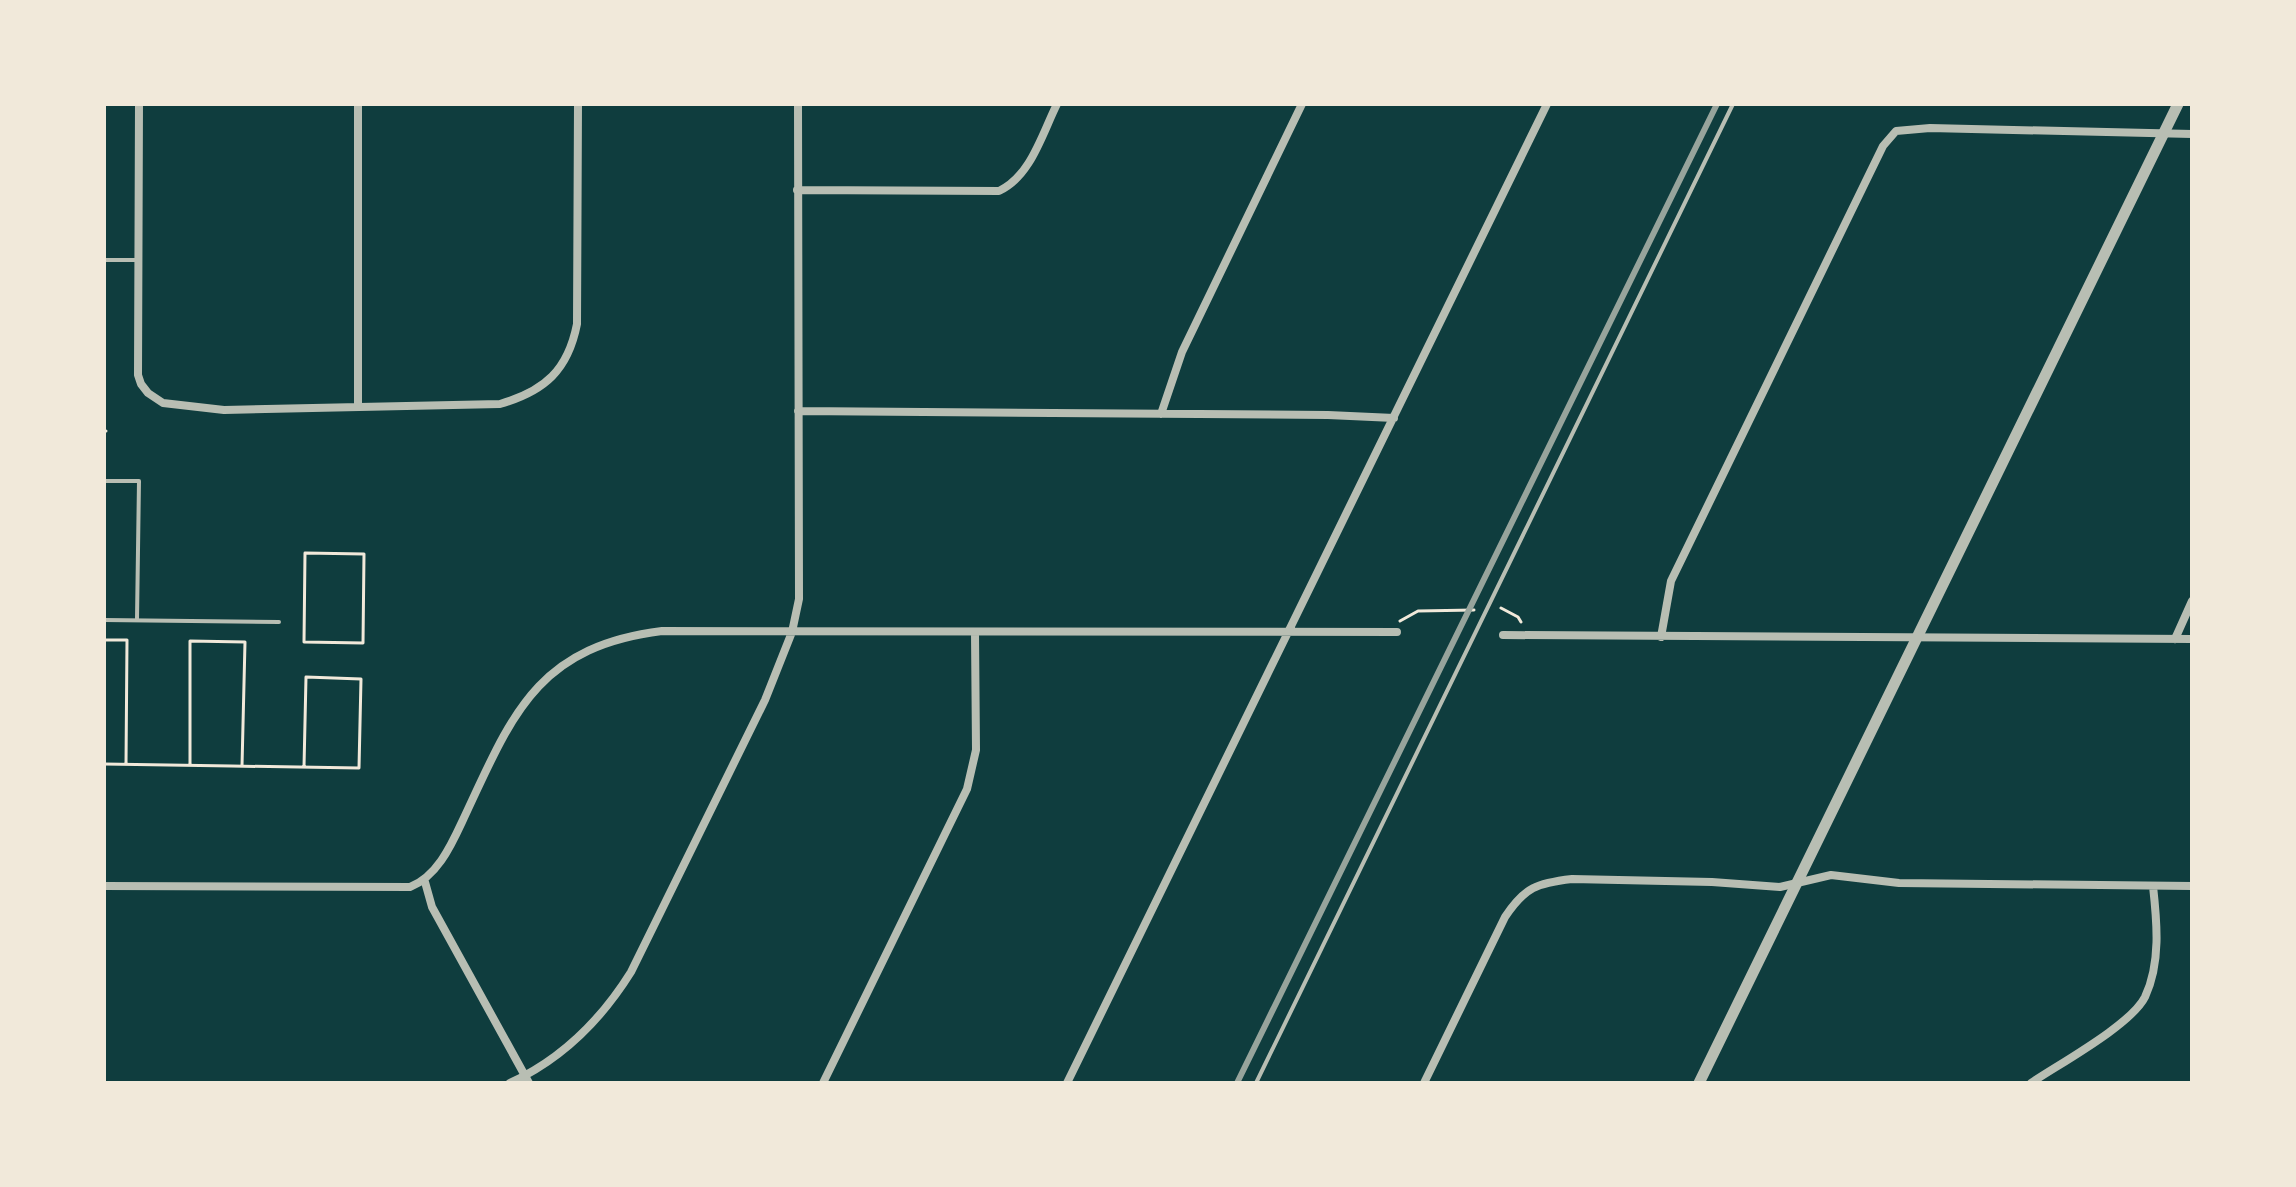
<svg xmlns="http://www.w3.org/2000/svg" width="2296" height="1187" font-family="Ubuntu,sans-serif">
<rect width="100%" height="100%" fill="#0f3d3e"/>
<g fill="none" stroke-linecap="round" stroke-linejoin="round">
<path stroke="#f1e9da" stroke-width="3" d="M104,431H106
M305,553L364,554L363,643L304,642Z
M1501,608L1518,617L1521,622
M1400,621L1418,611L1474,610
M104,640H127L126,764
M104,764C189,765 274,767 359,768L361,679L306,677L304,767
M190,765V641L245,642L242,766"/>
<path stroke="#b8beb3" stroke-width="4" d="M104,260H138
M104,481H139L137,619
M104,620L279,622
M1256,1083L1733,104"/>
<path stroke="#b8beb3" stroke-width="8" d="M139,104L138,375L141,384L148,393L163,403L224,410L500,404C545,391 568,370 577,324L578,104
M797,190L999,191C1031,176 1042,134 1057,104
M358,406V104
M798,411L1328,415L1394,418
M1161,414L1182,352L1302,104
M1503,635L2192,639
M1661,637L1671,581L1883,146L1896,131L1930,128L2192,134
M2175,639L2192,601
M425,882L432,907L529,1083
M104,886L410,887C436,877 450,848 462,822C511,718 534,647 662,631L1397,632
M510,1083C562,1059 601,1020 631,972L765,700L792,632L799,599L798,104
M823,1083L967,789L976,750L975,633
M1067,1083L1547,104
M1424,1083L1505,917C1525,887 1537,883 1572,879L1712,882L1780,887L1831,875L1899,883L2192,886
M2031,1083C2059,1064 2131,1025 2145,997C2161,963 2157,922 2153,886"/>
<path stroke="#b8beb3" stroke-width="11" d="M1699,1083L2178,104"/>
<path stroke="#97a49c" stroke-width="6" d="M1237,1083L1717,104"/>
</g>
<rect width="2296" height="1187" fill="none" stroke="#f1e9da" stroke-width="212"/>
</svg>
